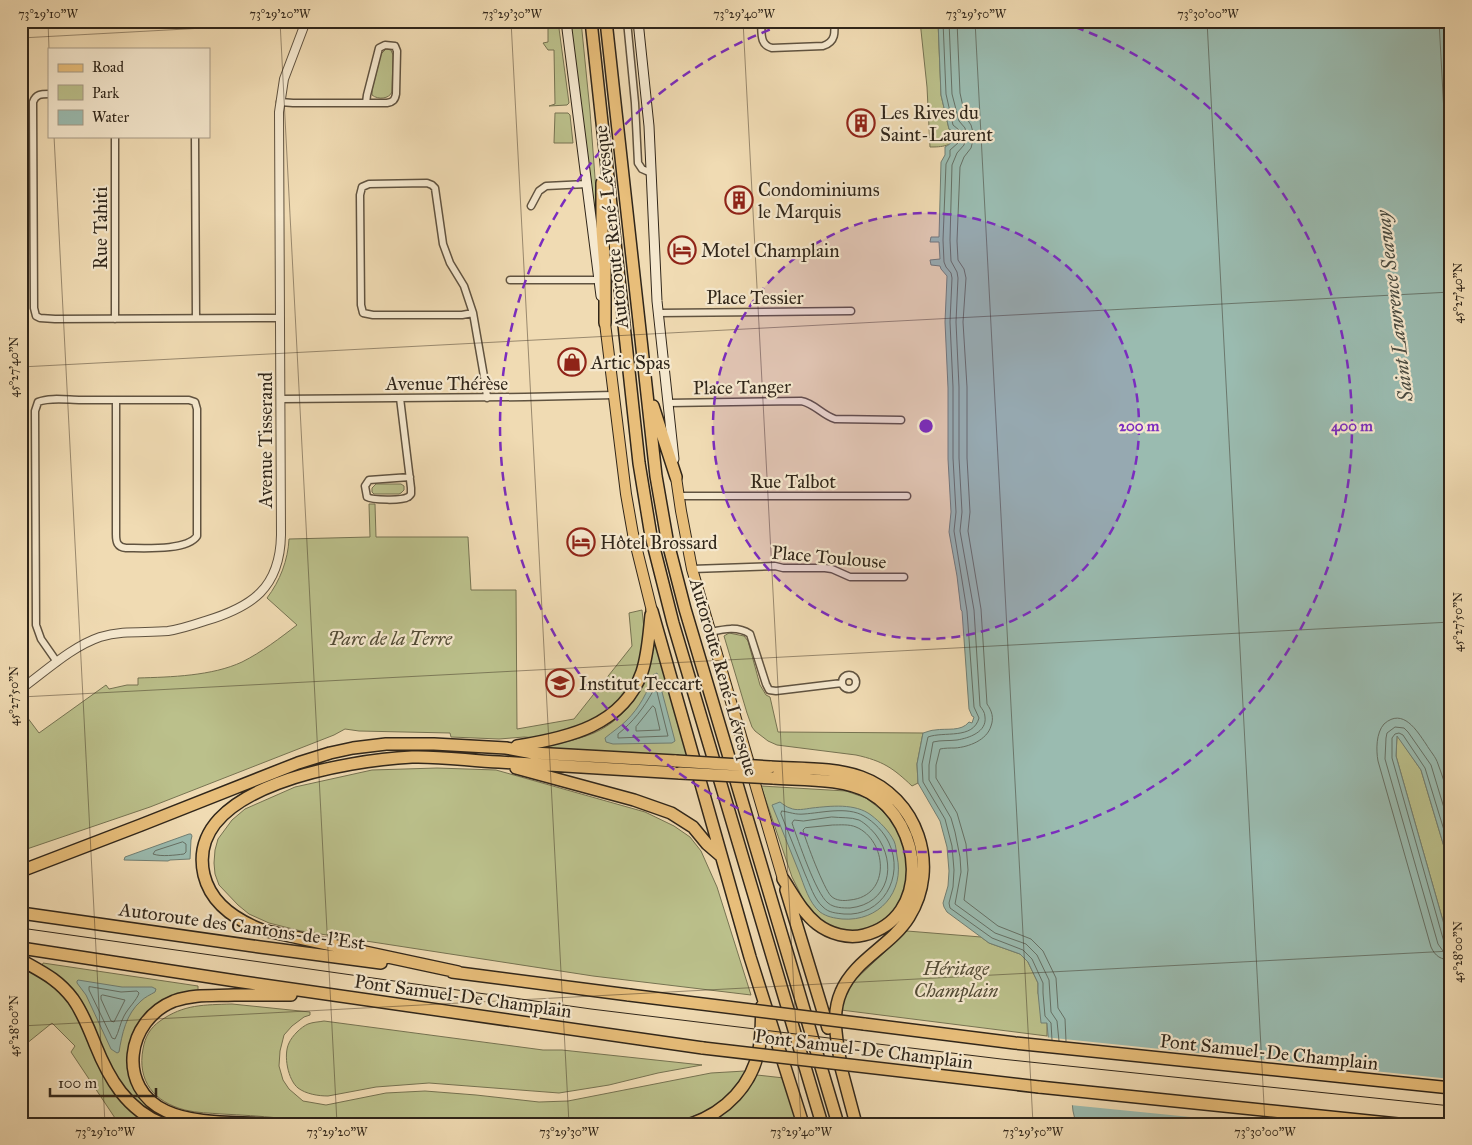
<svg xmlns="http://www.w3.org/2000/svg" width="1472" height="1145" font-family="'IM FELL Great Primer',serif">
<rect width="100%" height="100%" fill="#f0dbb3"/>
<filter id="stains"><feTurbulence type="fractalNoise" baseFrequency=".004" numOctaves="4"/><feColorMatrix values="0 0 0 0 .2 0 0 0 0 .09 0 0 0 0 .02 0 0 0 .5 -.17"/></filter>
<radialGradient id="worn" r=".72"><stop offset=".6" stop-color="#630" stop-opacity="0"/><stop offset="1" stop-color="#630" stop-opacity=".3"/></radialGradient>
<path fill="#bbc08b" stroke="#767352" d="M548,21H558L569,103L567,105L549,106L555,104L554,50H548L543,43L548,42Z
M570,21H581L590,111L597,204L594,205Z
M920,21H938L941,95L949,129L954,132C957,147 940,147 930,147L927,87Z
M386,49L391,50L393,55L392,92C389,99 378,100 372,95V90L381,54Z
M555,113H568L570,115L573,143H554Z
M376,484H401L404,486V490L401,493L399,494H374L372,492V488Z
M369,504H375L376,537H468L471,590H516L517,729L574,719L632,646L629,613L642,610L645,638L643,654L633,682L621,700L596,721L540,738L524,737L499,739L451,737L450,733L359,731L345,729L334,735L150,807L21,851V709L39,733L106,685L109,689L127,685H138V678C171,677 212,676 242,662C262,652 280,638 297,625L267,598C280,581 288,560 289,539L370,537Z
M729,633L744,636L748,641L760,685L766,695L770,697L778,732L923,733L917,764L918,783L912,786C893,768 883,761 856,755L777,745L768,741L755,731L752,727L747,713L724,636Z
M655,638L688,759L542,750V748C559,743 577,740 594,733C630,717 654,678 653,639Z
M1397,735L1421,770L1451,870V949L1396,756Z
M437,768L496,770L645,812L674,826L690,837L701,851L717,887L751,995L593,976L301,931L269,923L249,914L238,905L219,885L215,874L214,863L215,850L218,839L232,820L245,809L295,787L372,770Z
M761,786L846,791L866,798L879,808L893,822L906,848L907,879L903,897L896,911L886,921L864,931L843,932L825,924L808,909L792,877Z
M907,931L981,937L989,943L1020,954L1028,962L1038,983V993L1047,1023V1036L841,1010L846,992L856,979Z
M43,963L198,986V992C184,999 170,1006 157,1014C151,1017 144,1019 139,1023C134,1028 131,1037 130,1044C124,1070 133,1093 153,1110L151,1114L140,1107L119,1083L96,1036L42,966Z
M21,968L42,978L59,992L75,1010L99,1067L117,1096L134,1114L154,1124H119L71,1052L75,1046L52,1023L21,1048Z
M232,1004L310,1012V1015L304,1017L292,1026L284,1035L280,1051L279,1066L283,1080L289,1089L303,1101L326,1105L386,1093L425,1091L476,1095L539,1102L568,1101L711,1073L745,1071C725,1109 700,1117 659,1124C533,1124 405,1128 279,1118C260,1116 241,1115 222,1114C210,1113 197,1113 185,1110C154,1102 137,1081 143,1049C145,1037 150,1028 160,1021C184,1004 204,1005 232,1004Z
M324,1021L543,1050H562L702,1065L658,1073L609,1085L559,1093L429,1083L376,1087L328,1096C318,1096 306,1094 298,1088C288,1080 283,1055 289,1043C292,1036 301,1027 308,1024C313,1022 319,1022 324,1021Z
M757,1075L784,1078L799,1124H706C731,1111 742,1098 757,1075Z"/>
<path fill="#9abbb0" stroke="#707f74" d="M938,21H1451V870L1421,770L1397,736L1396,756L1451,949V1124H1076L1073,1111L1071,1092L1050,1059L1047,1023H1041L1038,993V983L1028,962L1020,954L989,943L947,912L944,907L943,903L948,886L949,871L947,847L940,821L918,783L917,764L923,733C927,732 931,730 935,730C947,728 961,732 969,722L972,723L974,717L972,716L969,709L962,611L961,610L957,576L949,532L951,512L948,459V388L945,322L947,276L941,269L940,266L931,265L930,260L940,259L939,242H930L931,237H939L941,162L945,155V147C952,143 956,140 954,132L949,129L941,95Z
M657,673L675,741L672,743L613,744L606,742L605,738C612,732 620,727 627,720C639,708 648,692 653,675Z
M780,802C783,804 786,807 790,808C796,811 805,809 812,808C831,806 855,803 871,815C880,822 889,831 894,841C896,845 896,851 897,856C905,892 879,922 842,919C834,918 827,917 820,912C809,903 804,885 799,872C790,850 781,827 772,805Z
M189,834H191L192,836L191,840L190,859L170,860L168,861L124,860L125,857Z
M78,980L122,987H152L156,989L155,992C150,995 145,997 141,1001C126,1014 122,1034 119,1052L117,1053L111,1049L86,995L77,983V981Z"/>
<path fill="#f0dbb3" d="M1044,1037L1451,1079V1124H1261L1070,1105L1069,1093L1047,1060Z"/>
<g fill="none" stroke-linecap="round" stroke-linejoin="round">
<path stroke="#657065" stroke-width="1" d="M943,21L946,94L953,125L959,130L960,136L958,143L950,150V156L946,164L943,240L944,262L946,267L951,273L952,278L950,322L953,387V458L956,512L954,531L967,611L974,707L979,718C973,740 944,731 928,737L922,764L923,782L945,819L952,846L954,870L953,887L949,903L950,908L992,938L1023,950L1032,959L1043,983V993L1045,1016L1051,1023L1052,1040
M949,21L952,94L959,121L965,128L966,136L964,145L957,153L952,165L950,240L951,261L957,272L958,278L956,322L959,387V458L962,512L960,531L974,610L980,706C982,709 985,712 985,717C987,732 969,738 957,740C949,741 941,740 933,742L929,765V780L951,818L955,832L960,857L961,872L955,904L995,933L1026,944L1037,955L1049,980L1051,1012L1057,1021L1059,1041
M957,21L960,93L965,116L971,125L974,136L971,148L964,157L960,167L957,241L958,260L964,269L966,278L963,322L967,387V458L970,512L968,531L981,609L987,704C992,711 994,718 991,726C987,740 969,747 955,748C950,748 945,748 940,749L936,765V778L957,813L966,844L968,870L964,900L998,926L1031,939L1043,951L1056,978L1058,1008L1065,1019L1066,1041
M655,690L657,692L668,736L618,738V734C634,721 643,709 653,691Z
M653,706L655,708L660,730L636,731V727Z
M1451,805C1447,791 1443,777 1438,764C1436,757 1430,751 1426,744C1417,731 1403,707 1384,724C1376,733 1376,750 1378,761L1431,947C1435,956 1441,960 1451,960
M782,811C789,812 796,815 804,814C821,813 847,806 864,816C874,822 884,832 889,843C905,877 882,917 844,914C836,913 829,913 823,907C814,899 810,885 805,874C797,854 789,834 781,814Z
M832,817C841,818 851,817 859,820C865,823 872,830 876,835C898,864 889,904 850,908C843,908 834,908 828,903C816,894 798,840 792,823L794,820L803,821Z
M833,825C840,825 849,824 856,827C887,840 892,896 850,900C844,901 836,901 831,896C824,889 806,842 803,830L805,828Z
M1451,831L1431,765L1408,732L1404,728L1395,727L1387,733L1386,738L1385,759L1438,944L1443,951L1451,953
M183,842L186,844V852L184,854C176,855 161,857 153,854L155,851Z
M1451,853L1425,768L1403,735L1399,733L1395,734L1392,738V758L1444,942L1446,946H1451
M92,987L121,992L137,991L139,993C137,1000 128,1008 124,1016C120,1023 119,1032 115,1039L112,1038L89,990V987Z
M103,995L125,1000L114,1022L111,1021L101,999V996Z"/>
<g stroke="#605340" stroke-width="9">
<path id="minor" d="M295,21L304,25
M627,21L635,103L638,163L642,169L651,173
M761,21C762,32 759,45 772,48L823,46C836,42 835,32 834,21
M49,94C41,94 36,94 33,102L34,308L36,316L40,318L55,319L280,318
M280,102L293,103H387C393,102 395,100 396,94L397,51L395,46L385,45L379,48L367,95L366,103
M115,136V319
M195,136L196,318
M531,206L539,191L546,186L587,184
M510,280H599
M473,313L462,315H373L363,313L361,305L360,195L362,187L369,184L427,183L432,185L435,188L443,244L450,263L464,286L473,313L486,388L487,398
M658,313L851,311
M400,398L411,488V494C410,495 409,497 408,497C402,501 372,500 367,497L365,486L369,480L410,477
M281,399L525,397L614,395
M668,403L801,401C814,403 822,415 835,419L901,420
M679,496H907
M692,569L775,566L783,568H825L832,569L850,577H904
M711,632C724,629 738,626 750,634L766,684L769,690L776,691L842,683
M57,662L41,639L36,625L35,411L38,402C50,397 68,400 81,400C115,400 149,400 183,400H189L195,402L197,409V536C187,551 143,548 126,548C117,547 116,542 116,534V400
M842 682a7 7 0 1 1 14 0a7 7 0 1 1-14 0Z"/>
</g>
<g stroke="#605340" stroke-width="10">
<path id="tertiary" d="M21,689C46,671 71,647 100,637C123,630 145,633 168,631C181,629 193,625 205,621C252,607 280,588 281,535L279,112L284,79L306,21"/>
</g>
<g stroke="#30261a" stroke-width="11">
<path id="secondary" d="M566,21L601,296
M638,21L649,126L657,301L674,459"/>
</g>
<g stroke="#30261a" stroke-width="12">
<path id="primary" d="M605,323L626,494L633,534L652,611
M676,477L681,511L692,569L783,879"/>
</g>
<g stroke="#30261a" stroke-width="14">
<path id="motorway" d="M591,21L639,463L651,536L673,623L822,1124
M606,21L656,476L667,539L685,609L838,1124
M602,183V230L605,268V323
M653,406L676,477
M652,611L750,957L803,1124
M517,746C567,738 623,726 642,672C648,654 649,634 651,615
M770,767C799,769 834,767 861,777C917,797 941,866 909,917C891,946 854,960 841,992C830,1017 838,1045 842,1071
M516,768L634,800L671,813L693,827L707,844L721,856
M773,778C803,780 844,778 870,793C923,823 932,918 864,935C848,939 830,934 817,924C802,912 793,894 783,879
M21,871L141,825L298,763L330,753L353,748L386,744H434L506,748L533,753L676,761
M786,890L828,1028
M21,913L260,947L381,963
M21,948L236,981L703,1048
M21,960C42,972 58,979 73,999C83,1013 89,1029 95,1044C109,1079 127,1110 163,1124
M452,972L629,995
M458,972L262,930C236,920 211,904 204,875C183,785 352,760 412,757C442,756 470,761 499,762C559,766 620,769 680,773
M864,1024L1015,1043L1451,1088
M840,1064L856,1124
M1039,1087L1398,1124
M264,1124C233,1122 194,1124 166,1111C116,1088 126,1020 174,1001C194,994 214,996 234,995C253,995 272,995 291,995
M691,1124C726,1112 752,1085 759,1049C762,1034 761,1020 762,1006"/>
</g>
<use href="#minor" stroke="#f5e8ce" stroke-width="6"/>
<use href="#tertiary" stroke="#f5e8ce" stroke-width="8"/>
<use href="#secondary" stroke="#f5e8ce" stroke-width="9"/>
<use href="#primary" stroke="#e8be7a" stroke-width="10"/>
<use href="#motorway" stroke="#e8be7a" stroke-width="11"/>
<path stroke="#30261a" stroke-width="1" d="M21,928L591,1009L1001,1059L1451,1106"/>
<g stroke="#30261a" stroke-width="14" stroke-linecap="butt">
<path id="motorway-bridge" d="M676,761L770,767
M680,773L773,778
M629,995L864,1024
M703,1048L1039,1087"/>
</g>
<use href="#motorway-bridge" stroke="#e8be7a" stroke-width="11"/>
</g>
<path fill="none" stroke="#30261a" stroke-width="1" stroke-opacity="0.45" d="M48,21L49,49M280,21L337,1124M511,21L569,1124M743,21L801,1124M975,21L1033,1124M1207,21L1265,1124M1439,21L1451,241M21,38L332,21M54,136L105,1124M21,367L1451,292M21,697L1451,622M21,1026L1451,951"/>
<circle cx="926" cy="426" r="213" fill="#7b2cbf" fill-opacity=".12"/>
<g fill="none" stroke="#7b2cbf" stroke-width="2.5" stroke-dasharray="9 6">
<circle cx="926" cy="426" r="213"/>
<path d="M1061 22A426 426 0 1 1 791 22"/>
</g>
<defs>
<g id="building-ring" transform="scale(1.4375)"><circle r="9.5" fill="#f5e8ce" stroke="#8f2418" stroke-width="1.5"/><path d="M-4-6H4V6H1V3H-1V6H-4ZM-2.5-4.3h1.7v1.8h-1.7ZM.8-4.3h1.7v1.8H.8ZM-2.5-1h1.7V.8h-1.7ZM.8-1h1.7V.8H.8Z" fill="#8f2418"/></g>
<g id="hotel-ring" transform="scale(1.4375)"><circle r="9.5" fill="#f5e8ce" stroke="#8f2418" stroke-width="1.5"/><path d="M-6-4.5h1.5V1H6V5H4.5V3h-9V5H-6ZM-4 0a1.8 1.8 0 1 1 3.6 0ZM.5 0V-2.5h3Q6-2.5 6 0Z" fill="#8f2418"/></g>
<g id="shop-ring" transform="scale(1.4375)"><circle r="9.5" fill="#f5e8ce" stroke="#8f2418" stroke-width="1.5"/><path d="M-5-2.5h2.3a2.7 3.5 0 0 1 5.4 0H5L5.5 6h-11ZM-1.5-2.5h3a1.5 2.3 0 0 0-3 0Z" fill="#8f2418"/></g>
<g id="university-ring" transform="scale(1.4375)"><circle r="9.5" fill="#f5e8ce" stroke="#8f2418" stroke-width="1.5"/><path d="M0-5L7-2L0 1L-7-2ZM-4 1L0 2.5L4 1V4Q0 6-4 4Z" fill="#8f2418"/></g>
</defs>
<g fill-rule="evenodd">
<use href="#building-ring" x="861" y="123"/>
<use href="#building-ring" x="739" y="200"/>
<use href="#hotel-ring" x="682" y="250"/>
<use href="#shop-ring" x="572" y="362"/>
<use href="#hotel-ring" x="581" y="542"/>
<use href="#university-ring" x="560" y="683"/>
</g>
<g text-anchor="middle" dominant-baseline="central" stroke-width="4.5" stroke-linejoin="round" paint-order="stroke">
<g font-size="19" fill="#30261a" stroke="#f5e8ce" text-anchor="start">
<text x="880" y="112">Les Rives du<tspan x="880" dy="22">Saint-Laurent</tspan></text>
<text x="758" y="189">Condominiums<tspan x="758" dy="22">le Marquis</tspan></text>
<text x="701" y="250">Motel Champlain</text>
<text x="591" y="362">Artic Spas</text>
<text x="600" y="542">Hôtel Brossard</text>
<text x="579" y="683">Institut Teccart</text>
</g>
<g font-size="19" fill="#30261a" stroke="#f5e8ce">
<text transform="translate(611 227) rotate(-96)">Autoroute René-Lévesque</text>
<text transform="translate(100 228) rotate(-90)">Rue Tahiti</text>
<text x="755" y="297">Place Tessier</text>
<text x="447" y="383">Avenue Thérèse</text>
<text transform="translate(742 387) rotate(-1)">Place Tanger</text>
<text transform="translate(265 440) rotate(-90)">Avenue Tisserand</text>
<text x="793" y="481">Rue Talbot</text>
<text transform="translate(829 557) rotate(5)">Place Toulouse</text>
<text transform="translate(724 677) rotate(74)">Autoroute René-Lévesque</text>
<text transform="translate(242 926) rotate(8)">Autoroute des Cantons-de-l'Est</text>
<text transform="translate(463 996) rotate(8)">Pont Samuel-De Champlain</text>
<text transform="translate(864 1049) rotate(7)">Pont Samuel-De Champlain</text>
<text transform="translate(1269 1052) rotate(6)">Pont Samuel-De Champlain</text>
</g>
<g font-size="19" font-style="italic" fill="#534c36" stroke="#f5e8ce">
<text x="390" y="638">Parc de la Terre</text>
<text x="956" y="968">Héritage<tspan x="956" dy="22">Champlain</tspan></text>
</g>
<g font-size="20" font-style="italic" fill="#4a4b40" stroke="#f5e8ce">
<text transform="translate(1394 306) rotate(-97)">Saint Lawrence Seaway</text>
</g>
</g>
<circle cx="926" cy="426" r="8" fill="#7b2cbf" stroke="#f5e8ce" stroke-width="2.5"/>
<g font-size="15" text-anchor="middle" font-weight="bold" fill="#7b2cbf" stroke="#f5e8ce" stroke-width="4.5" stroke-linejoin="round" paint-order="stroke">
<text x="1139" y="431">200 m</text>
<text x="1352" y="431">400 m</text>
</g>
<rect width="1472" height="1145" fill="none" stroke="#f0dbb3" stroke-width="55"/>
<rect x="48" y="48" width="162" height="90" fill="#f5e8ce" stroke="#a69a86"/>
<rect x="58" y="64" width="25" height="8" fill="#e8be7a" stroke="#a69a86"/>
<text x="92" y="72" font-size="15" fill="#30261a">Road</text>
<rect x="58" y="85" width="25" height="15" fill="#bbc08b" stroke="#a69a86"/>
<text x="92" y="98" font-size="15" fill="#30261a">Park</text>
<rect x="58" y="110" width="25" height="15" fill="#9abbb0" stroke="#a69a86"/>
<text x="92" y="122" font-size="15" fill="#30261a">Water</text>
<path d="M50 1088v8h106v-8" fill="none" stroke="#30261a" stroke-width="2.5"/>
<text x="58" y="1088" font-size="15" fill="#30261a" stroke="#f5e8ce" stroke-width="4" paint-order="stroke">100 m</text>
<rect x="28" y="28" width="1416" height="1090" fill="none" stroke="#30261a" stroke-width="2"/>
<g font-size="12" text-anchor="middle" fill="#30261a">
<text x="48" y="18">73°29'10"W</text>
<text x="280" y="18">73°29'20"W</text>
<text x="512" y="18">73°29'30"W</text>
<text x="744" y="18">73°29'40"W</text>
<text x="976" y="18">73°29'50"W</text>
<text x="1208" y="18">73°30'00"W</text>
<text transform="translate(1458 293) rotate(-90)" y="4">45°27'40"N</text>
<text transform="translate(14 367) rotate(-90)" y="4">45°27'40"N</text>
<text transform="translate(1458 622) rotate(-90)" y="4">45°27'50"N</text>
<text transform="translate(14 696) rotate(-90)" y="4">45°27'50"N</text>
<text transform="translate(1458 952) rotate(-90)" y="4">45°28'00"N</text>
<text transform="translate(14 1026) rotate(-90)" y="4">45°28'00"N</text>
<text x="105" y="1136">73°29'10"W</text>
<text x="337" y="1136">73°29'20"W</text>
<text x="569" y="1136">73°29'30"W</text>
<text x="801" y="1136">73°29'40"W</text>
<text x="1033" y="1136">73°29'50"W</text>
<text x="1265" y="1136">73°30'00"W</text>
</g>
<rect width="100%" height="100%" filter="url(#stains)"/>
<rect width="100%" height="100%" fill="url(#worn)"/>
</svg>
